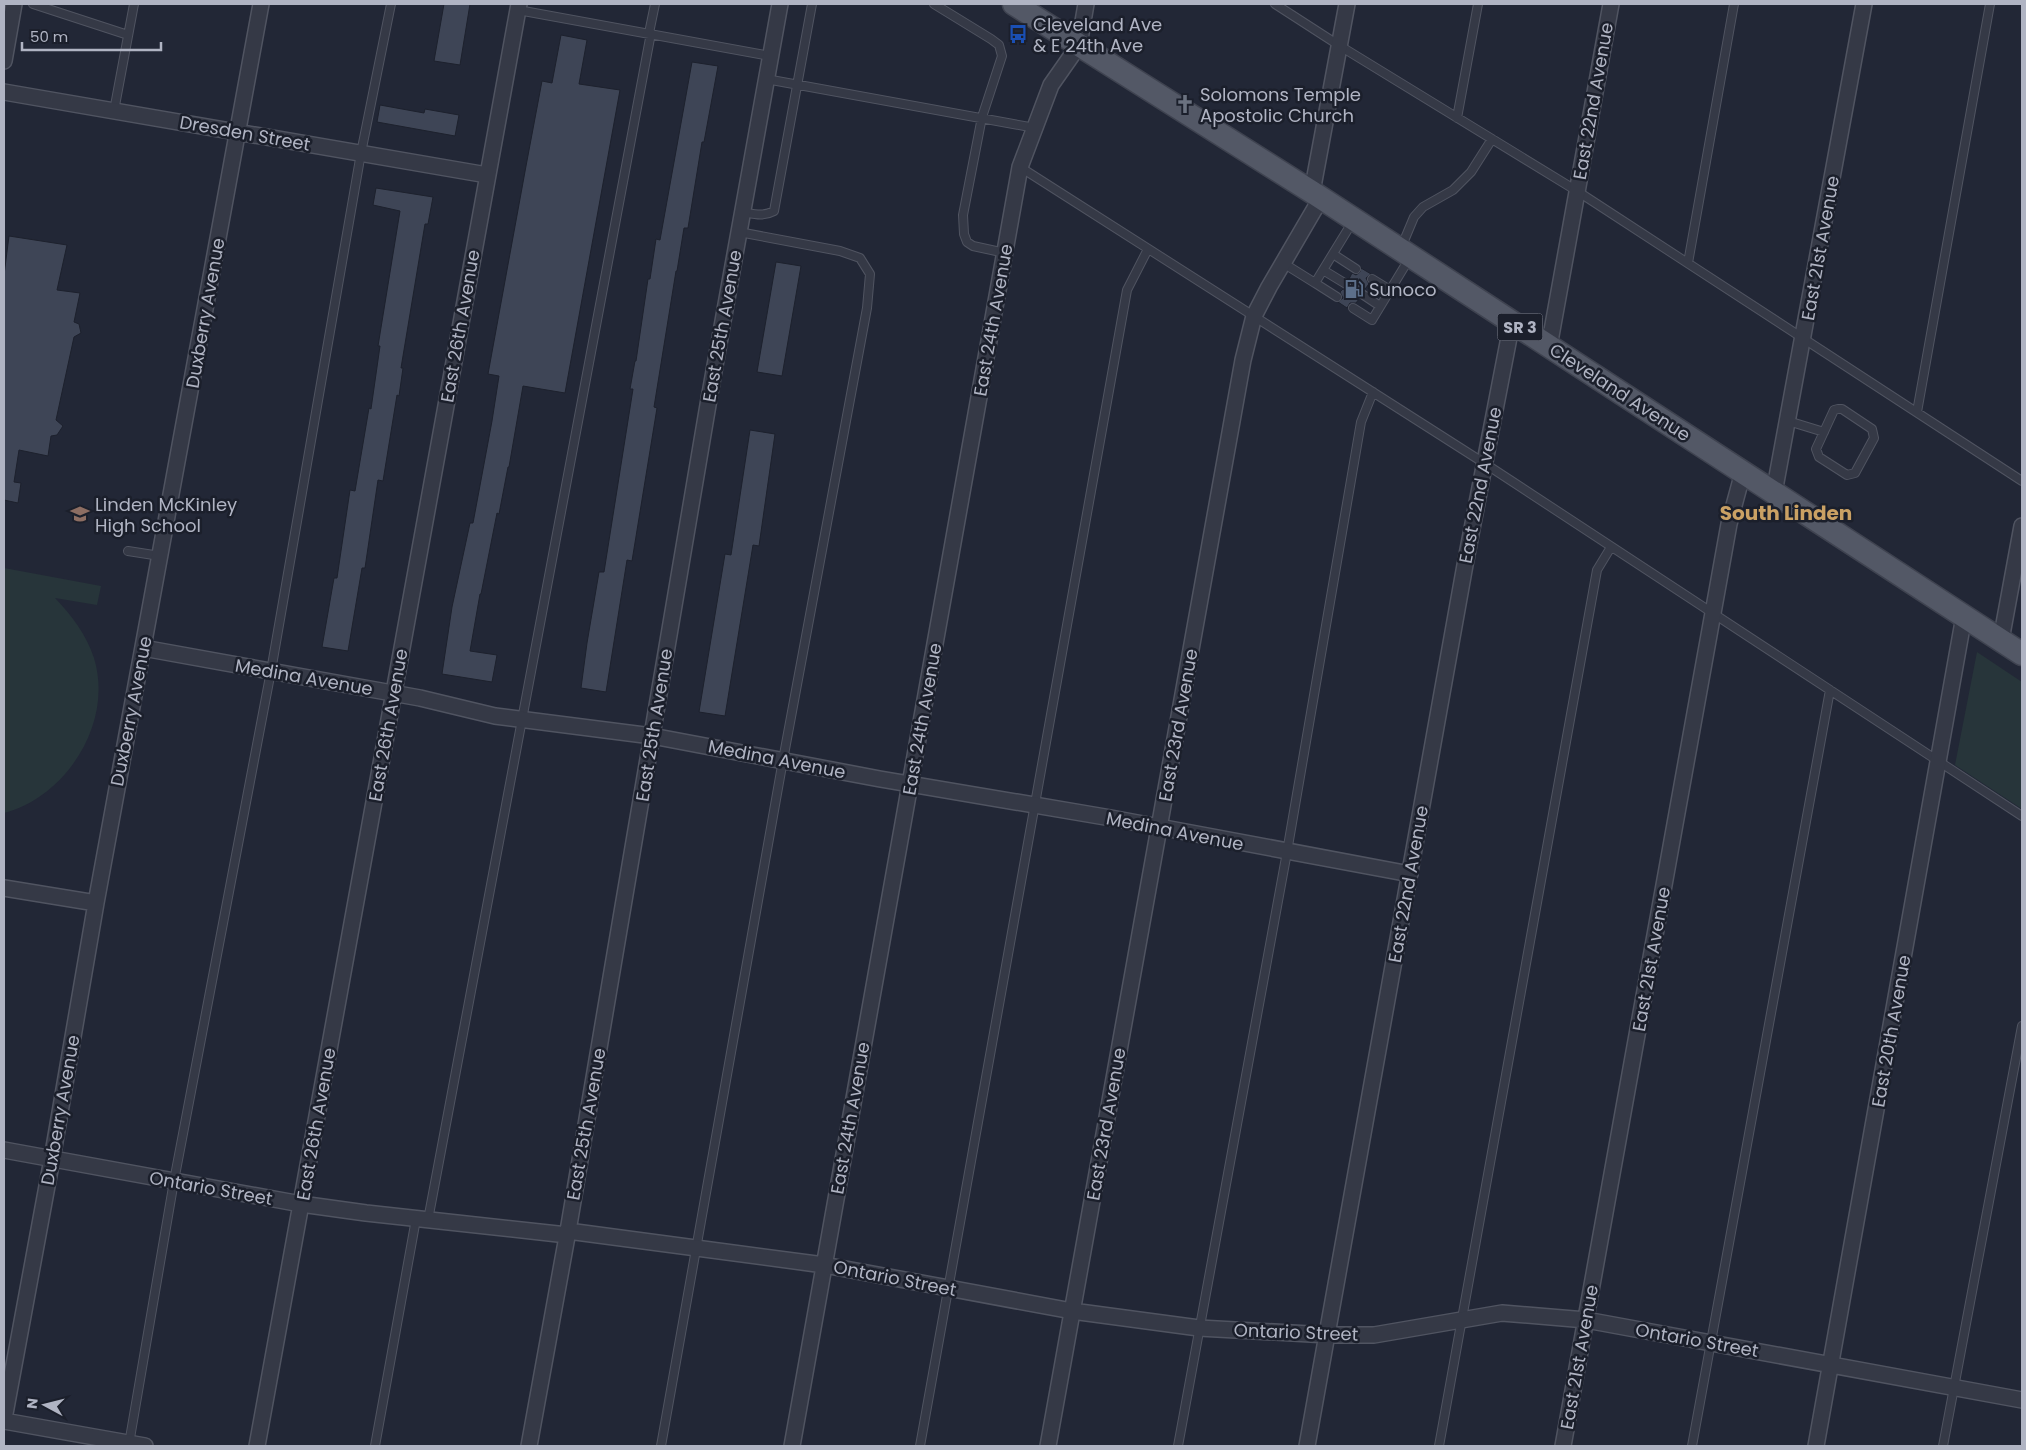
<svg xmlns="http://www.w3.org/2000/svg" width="2026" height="1450" font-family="Poppins,sans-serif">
<rect width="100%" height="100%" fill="#222736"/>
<path fill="#27353a" d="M4,568L101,586L97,605L55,598C72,616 86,634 94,658C114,723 66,797 4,813Z
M1977,652L2022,682V809L1955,765Z"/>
<path fill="#3e4556" stroke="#1d212d" d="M444,4H470L460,65L434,61Z
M561,35L587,40L579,84L620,90L565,393L523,386L509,467H508L499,514L497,513L481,594H480L470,651L497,655L492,682L442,674L452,607L470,523H473L492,421L499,376L488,374L526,166L542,81L552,83Z
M692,62L718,66L704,142H702L688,228H684L677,271H676L654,407L657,408L632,561L627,560L606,692L581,688L587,643L599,572H604L633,389H630L635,361H636L648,279H650L656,239L660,240Z
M380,105L424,113L425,109L459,115L455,136L377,122Z
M376,188L433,197L428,224H425L401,368H403L399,396L397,395L383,481L378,480L365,568H362L348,651L322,647L334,578H337L350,490L355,491L369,408L371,409L380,346H378L400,211L373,205Z
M9,236L67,245L57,290L80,293L74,322L79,324L81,333L74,337L56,420L63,426L57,435L51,436L48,456L19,450L14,482L21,483L18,503L4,500V275Z
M776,262L801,266L782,376L757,372Z
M1361,268L1371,274L1366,278L1369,284L1365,289L1362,288L1358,291L1356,294L1359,299L1356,303H1350L1347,308L1338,302L1343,298L1340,292L1343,289L1346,290L1350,287L1352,284L1349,279L1352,273L1356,275L1360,272Z
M750,430L775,434L759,546L753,545L725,716L699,712L725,554L731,555Z"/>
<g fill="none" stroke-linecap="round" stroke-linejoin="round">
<g stroke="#505461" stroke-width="10">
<path id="service" d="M33,4L128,35
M934,4L991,39L999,45L1002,56L982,117L963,215L964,234L967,242L973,246L1005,253
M1275,4L1340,46L1577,191L2022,481
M518,10L770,56
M649,33L655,4
M766,79L1035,128
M114,111L134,4
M1457,118L1478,4
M1020,167L1484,463L2022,816
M742,212C754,214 763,217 774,211L812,4
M1401,248L1414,217L1423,207L1453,190L1471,172L1492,139
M1333,254L1356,269
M1283,263L1315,283L1353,221
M1688,263L1734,4
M1323,270L1346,284
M1372,279L1390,290
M1315,283L1337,297
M1362,294L1380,306
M1353,308L1372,320L1409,259
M1838,409H1842L1872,429L1874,438L1855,473L1847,475L1819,457L1816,449L1834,410Z
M1917,412L1990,4
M1788,421L1824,432
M128,551L160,556
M428,1220L651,33
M129,1444L174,1181L271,671L361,153L391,4
M375,1446L416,1219
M661,1446L783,760L867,308L870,274L860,258L840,251L739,232
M920,1446L1127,290L1148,249
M1178,1446L1287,852L1361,422L1373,392
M1439,1446L1597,570L1611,547
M1692,1446L1830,690
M1943,1446L2022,1026"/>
</g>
<g stroke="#505461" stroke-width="18">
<path id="minor" d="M4,61L14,4
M4,92L487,175
M1312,192L1347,4
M1547,345L1551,336L1611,4
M1774,493L1864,4
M2001,640L2022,526
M143,648L420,698L495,716L652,736L880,779L1111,818L1410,874
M4,888L96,903
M4,1150L301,1204L366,1213L567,1235
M568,1231L824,1265L1072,1311L1199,1328L1328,1335H1374L1502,1313L1586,1320L2022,1400
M4,1419L52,1159L96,903L261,4
M4,1421L145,1446
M257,1446L519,4
M529,1446L568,1231L709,399L780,4
M792,1446L1020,167L1051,85L1079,45L1086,4
M1048,1446L1243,360L1254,316L1269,287L1321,198
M1307,1446L1465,565L1512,322
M1563,1446L1713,613L1729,524L1743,472
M1816,1446L1964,616"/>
</g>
<g stroke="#3f4350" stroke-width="25">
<path id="primary" d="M1014,4L1312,192L2022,654"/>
</g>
<use href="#service" stroke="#353946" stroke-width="8"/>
<use href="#minor" stroke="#353946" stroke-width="15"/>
<use href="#primary" stroke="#535866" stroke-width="22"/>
</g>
<defs>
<g id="bus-bare" transform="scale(1.5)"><path d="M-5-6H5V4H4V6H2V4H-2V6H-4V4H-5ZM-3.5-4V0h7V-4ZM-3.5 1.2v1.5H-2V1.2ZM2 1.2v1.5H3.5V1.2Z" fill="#1a4fb4" stroke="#1b1f2b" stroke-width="2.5" paint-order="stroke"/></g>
<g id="church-bare" transform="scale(1.5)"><path d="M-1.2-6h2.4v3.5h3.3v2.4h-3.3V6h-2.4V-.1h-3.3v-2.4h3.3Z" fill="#6b7280" stroke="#1b1f2b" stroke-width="2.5" paint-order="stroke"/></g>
<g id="fuel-bare" transform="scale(1.5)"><path d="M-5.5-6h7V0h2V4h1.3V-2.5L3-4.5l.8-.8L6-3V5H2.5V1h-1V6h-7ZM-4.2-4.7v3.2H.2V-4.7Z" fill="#5c6f8a" stroke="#1b1f2b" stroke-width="2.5" paint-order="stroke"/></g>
<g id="school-bare" transform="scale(1.5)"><path d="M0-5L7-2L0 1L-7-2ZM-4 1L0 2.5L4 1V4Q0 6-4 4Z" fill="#8d6e63" stroke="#1b1f2b" stroke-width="2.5" paint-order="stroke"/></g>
</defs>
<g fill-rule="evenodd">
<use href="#bus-bare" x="1018" y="34"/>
<use href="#church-bare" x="1185" y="104"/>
<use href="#fuel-bare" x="1354" y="289"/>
<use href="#school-bare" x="80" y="514"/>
</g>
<g text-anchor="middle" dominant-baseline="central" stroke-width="5" stroke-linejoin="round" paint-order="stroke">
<rect fill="#1b1f2b" stroke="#838795" stroke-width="1" x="1497.5" y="313.5" width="45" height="27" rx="4"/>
<g font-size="16" font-weight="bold" fill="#b0b4c3">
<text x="1520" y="327">SR 3</text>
</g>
<g font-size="18" fill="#b0b4c3" stroke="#1b1f2b" text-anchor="start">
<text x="1033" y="24">Cleveland Ave<tspan x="1033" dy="21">&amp; E 24th Ave</tspan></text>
<text x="1200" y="94">Solomons Temple<tspan x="1200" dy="21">Apostolic Church</tspan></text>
<text x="1369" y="289">Sunoco</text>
<text x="95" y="504">Linden McKinley<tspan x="95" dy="21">High School</tspan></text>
</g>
<g font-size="18" fill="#b0b4c3" stroke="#1b1f2b">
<text transform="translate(1593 101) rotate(-80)">East 22nd Avenue</text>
<text transform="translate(245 133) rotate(10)">Dresden Street</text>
<text transform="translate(1820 248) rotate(-80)">East 21st Avenue</text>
<text transform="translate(205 313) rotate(-80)">Duxberry Avenue</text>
<text transform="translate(993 320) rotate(-80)">East 24th Avenue</text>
<text transform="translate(460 326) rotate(-80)">East 26th Avenue</text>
<text transform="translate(722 326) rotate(-80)">East 25th Avenue</text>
<text transform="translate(1620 392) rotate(33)">Cleveland Avenue</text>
<text transform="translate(1480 485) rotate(-79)">East 22nd Avenue</text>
<text transform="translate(304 677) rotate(10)">Medina Avenue</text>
<text transform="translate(131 711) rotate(-79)">Duxberry Avenue</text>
<text transform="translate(922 719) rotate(-80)">East 24th Avenue</text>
<text transform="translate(388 725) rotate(-80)">East 26th Avenue</text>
<text transform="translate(654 725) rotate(-81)">East 25th Avenue</text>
<text transform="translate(1178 725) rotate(-80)">East 23rd Avenue</text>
<text transform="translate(777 759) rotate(11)">Medina Avenue</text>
<text transform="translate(1175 831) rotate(11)">Medina Avenue</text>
<text transform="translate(1408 884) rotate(-80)">East 22nd Avenue</text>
<text transform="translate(1651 959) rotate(-80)">East 21st Avenue</text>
<text transform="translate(1891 1031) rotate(-80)">East 20th Avenue</text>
<text transform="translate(60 1110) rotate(-80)">Duxberry Avenue</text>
<text transform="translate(850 1118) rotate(-80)">East 24th Avenue</text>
<text transform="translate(316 1124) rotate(-80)">East 26th Avenue</text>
<text transform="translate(586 1124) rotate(-80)">East 25th Avenue</text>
<text transform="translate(1106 1124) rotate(-80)">East 23rd Avenue</text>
<text transform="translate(211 1188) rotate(10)">Ontario Street</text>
<text transform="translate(895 1278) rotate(11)">Ontario Street</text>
<text transform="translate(1296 1332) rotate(2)">Ontario Street</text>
<text transform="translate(1697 1340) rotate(10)">Ontario Street</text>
<text transform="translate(1579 1357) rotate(-80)">East 21st Avenue</text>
</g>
<g font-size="20" font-weight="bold" fill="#caa164" stroke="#1b1f2b">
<text x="1786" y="513">South Linden</text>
</g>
</g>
<rect width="2026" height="1450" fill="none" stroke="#b0b4c3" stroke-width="10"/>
<g transform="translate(45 1405) rotate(277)" stroke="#1b1f2b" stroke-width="4" paint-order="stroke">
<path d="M0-4L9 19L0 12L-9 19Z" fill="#b0b4c3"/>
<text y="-8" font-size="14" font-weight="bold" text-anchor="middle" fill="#b0b4c3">N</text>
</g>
<path d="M22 42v8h139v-8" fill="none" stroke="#b0b4c3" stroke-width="2.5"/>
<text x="30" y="42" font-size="15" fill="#b0b4c3" stroke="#1b1f2b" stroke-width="4" paint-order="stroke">50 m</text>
</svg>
